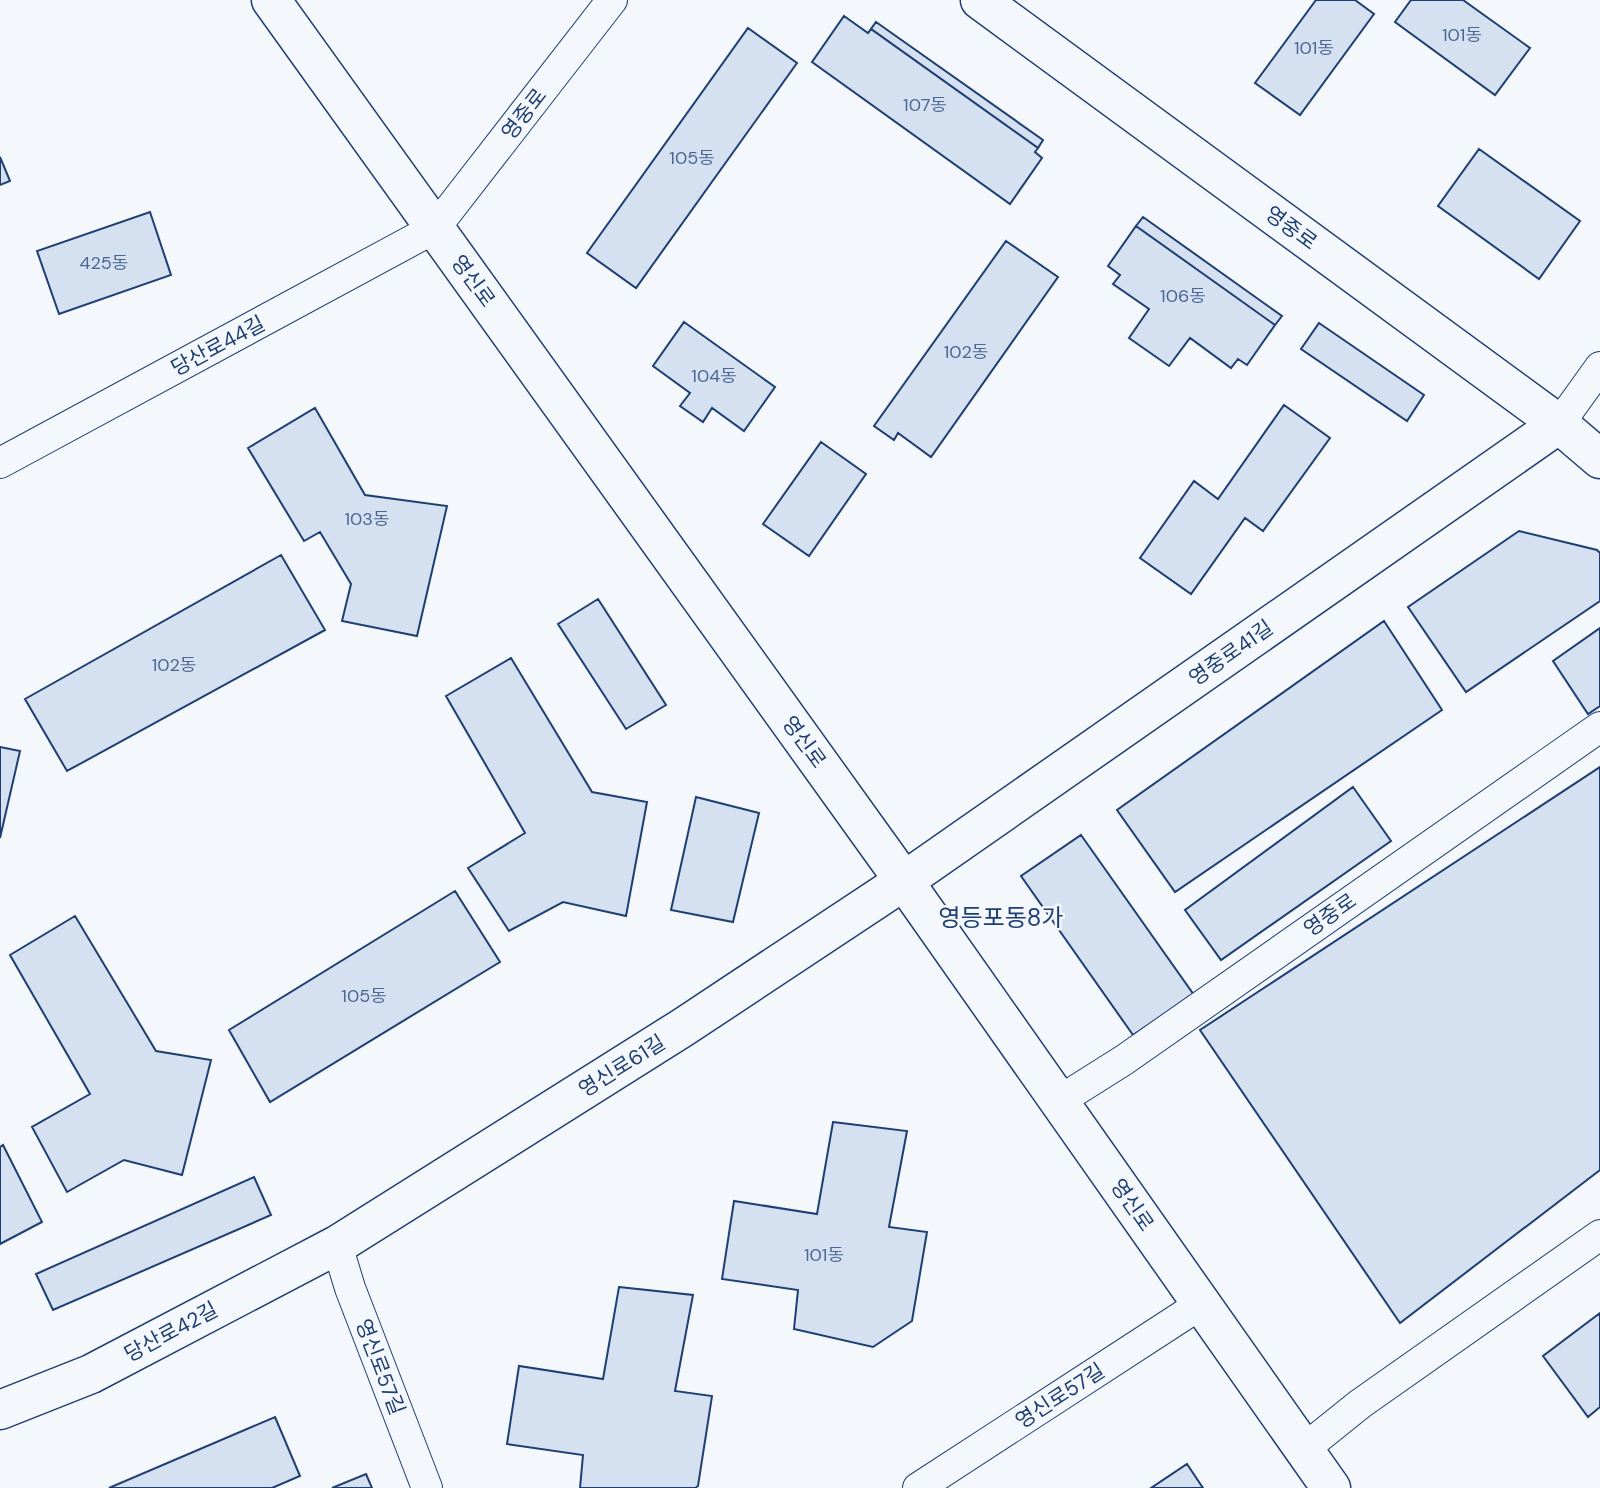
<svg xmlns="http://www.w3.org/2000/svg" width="1600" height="1488" font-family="'DM Sans','Noto Sans KR',sans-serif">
<rect width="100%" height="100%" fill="#f4f7fb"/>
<path fill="#d5e0f0" stroke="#1d3f73" stroke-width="2" d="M1316,0H1355L1374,14L1300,115L1255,83Z
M1411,0H1463L1530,48L1495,95L1395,22Z
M844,16L868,33L871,29L1038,148L1035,152L1042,158L1010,204L812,62Z
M876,22L1043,140L1038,148L871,29Z
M748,28L797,63L636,288L587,253Z
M1479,149L1580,221L1539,279L1438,206Z
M0,157L10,181L0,185Z
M150,212L171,275L59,314L37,251Z
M1143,217L1282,316L1275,325L1136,226Z
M1136,226L1275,325L1247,365L1238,359L1231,368L1190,338L1169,366L1129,338L1149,309L1113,284L1120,275L1108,266Z
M1006,241L1058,277L931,457L898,433L894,440L874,426Z
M684,322L775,387L744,431L712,408L703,422L680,406L690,393L653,366Z
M1319,323L1424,395L1407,421L1301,349Z
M1284,405L1330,438L1263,531L1245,518L1191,594L1140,558L1194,481L1218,499Z
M315,408L365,495L447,506L417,636L342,621L351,584L320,532L304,541L248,448Z
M821,442L866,474L809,556L763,524Z
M1519,531L1597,550L1600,553V601L1466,692L1408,607Z
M281,555L325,630L67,771L25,699Z
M598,599L666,705L626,729L558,624Z
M1384,621L1442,710L1175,892L1117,810Z
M1600,628V706L1588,714L1553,661Z
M511,658L592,792L647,802L626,916L563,902L509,931L468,868L525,833L446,696Z
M0,747L20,751L0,838Z
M1600,767V1170L1400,1323L1200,1030Z
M1353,787L1391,841L1221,960L1185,910Z
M696,797L759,813L733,922L671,910Z
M1081,835L1194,995L1133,1035L1021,876Z
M455,891L500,962L270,1102L229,1030Z
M75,916L156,1051L211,1060L182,1175L124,1160L67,1192L32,1127L90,1094L10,955Z
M833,1122L907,1131L889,1227L927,1232L912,1321L873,1347L794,1329L798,1290L722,1279L734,1201L817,1214Z
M3,1145L42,1222L0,1244V1147Z
M254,1177L271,1215L53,1310L36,1274Z
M619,1287L693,1295L675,1391L712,1396L698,1486L695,1488H580L583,1455L507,1444L519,1366L603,1379Z
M1600,1313V1407L1588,1417L1543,1356Z
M275,1417L300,1476L272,1488H109Z
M1187,1464L1203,1488H1151Z
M366,1474L372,1488H332Z"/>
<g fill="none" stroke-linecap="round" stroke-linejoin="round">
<g stroke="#1d3f73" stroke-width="32">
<path id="minor" d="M1559,424L1600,367
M0,463L435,228L612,0
M1059,1101L1124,1060L1600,727
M337,1245L350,1288L427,1488
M1304,1449L1360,1404L1600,1235
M918,1488L1201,1304"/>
</g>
<g stroke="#1d3f73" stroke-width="41">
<path id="tertiary" d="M0,1410L91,1374L337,1245L682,1028L904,881L1559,424"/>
</g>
<g stroke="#1d3f73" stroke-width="41">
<path id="secondary" d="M271,0L904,881L1331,1488
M980,0L1559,424L1600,459"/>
</g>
<use href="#minor" stroke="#f4f7fb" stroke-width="30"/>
<use href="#tertiary" stroke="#f4f7fb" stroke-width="38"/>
<use href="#secondary" stroke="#f4f7fb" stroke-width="38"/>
</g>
<g text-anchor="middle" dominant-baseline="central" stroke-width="5" stroke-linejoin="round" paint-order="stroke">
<g font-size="18" fill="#4b6792">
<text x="1462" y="35">101동</text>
<text x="1314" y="48">101동</text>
<text x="925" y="105">107동</text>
<text x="692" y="158">105동</text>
<text x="104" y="263">425동</text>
<text x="1183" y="296">106동</text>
<text x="966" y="352">102동</text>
<text x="714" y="376">104동</text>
<text x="367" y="519">103동</text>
<text x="174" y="665">102동</text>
<text x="364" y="996">105동</text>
<text x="824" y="1255">101동</text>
</g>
<g font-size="21" fill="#1d3f73" stroke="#f4f7fb">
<text transform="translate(524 114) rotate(-52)">영중로</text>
<text transform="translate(1291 228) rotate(36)">영중로</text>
<text transform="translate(473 281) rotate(54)">영신로</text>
<text transform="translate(218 346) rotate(-28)">당산로44길</text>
<text transform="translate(1231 653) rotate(-35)">영중로41길</text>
<text transform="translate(804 742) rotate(54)">영신로</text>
<text transform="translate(1330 915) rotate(-35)">영중로</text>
<text transform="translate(622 1066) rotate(-32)">영신로61길</text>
<text transform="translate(1132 1205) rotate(55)">영신로</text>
<text transform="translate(171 1332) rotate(-28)">당산로42길</text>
<text transform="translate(380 1367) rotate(69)">영신로57길</text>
<text transform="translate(1060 1396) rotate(-33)">영신로57길</text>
</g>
<g font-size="24" fill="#1d3f73" stroke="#f4f7fb">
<text x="1001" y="917">영등포동8가</text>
</g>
</g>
</svg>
